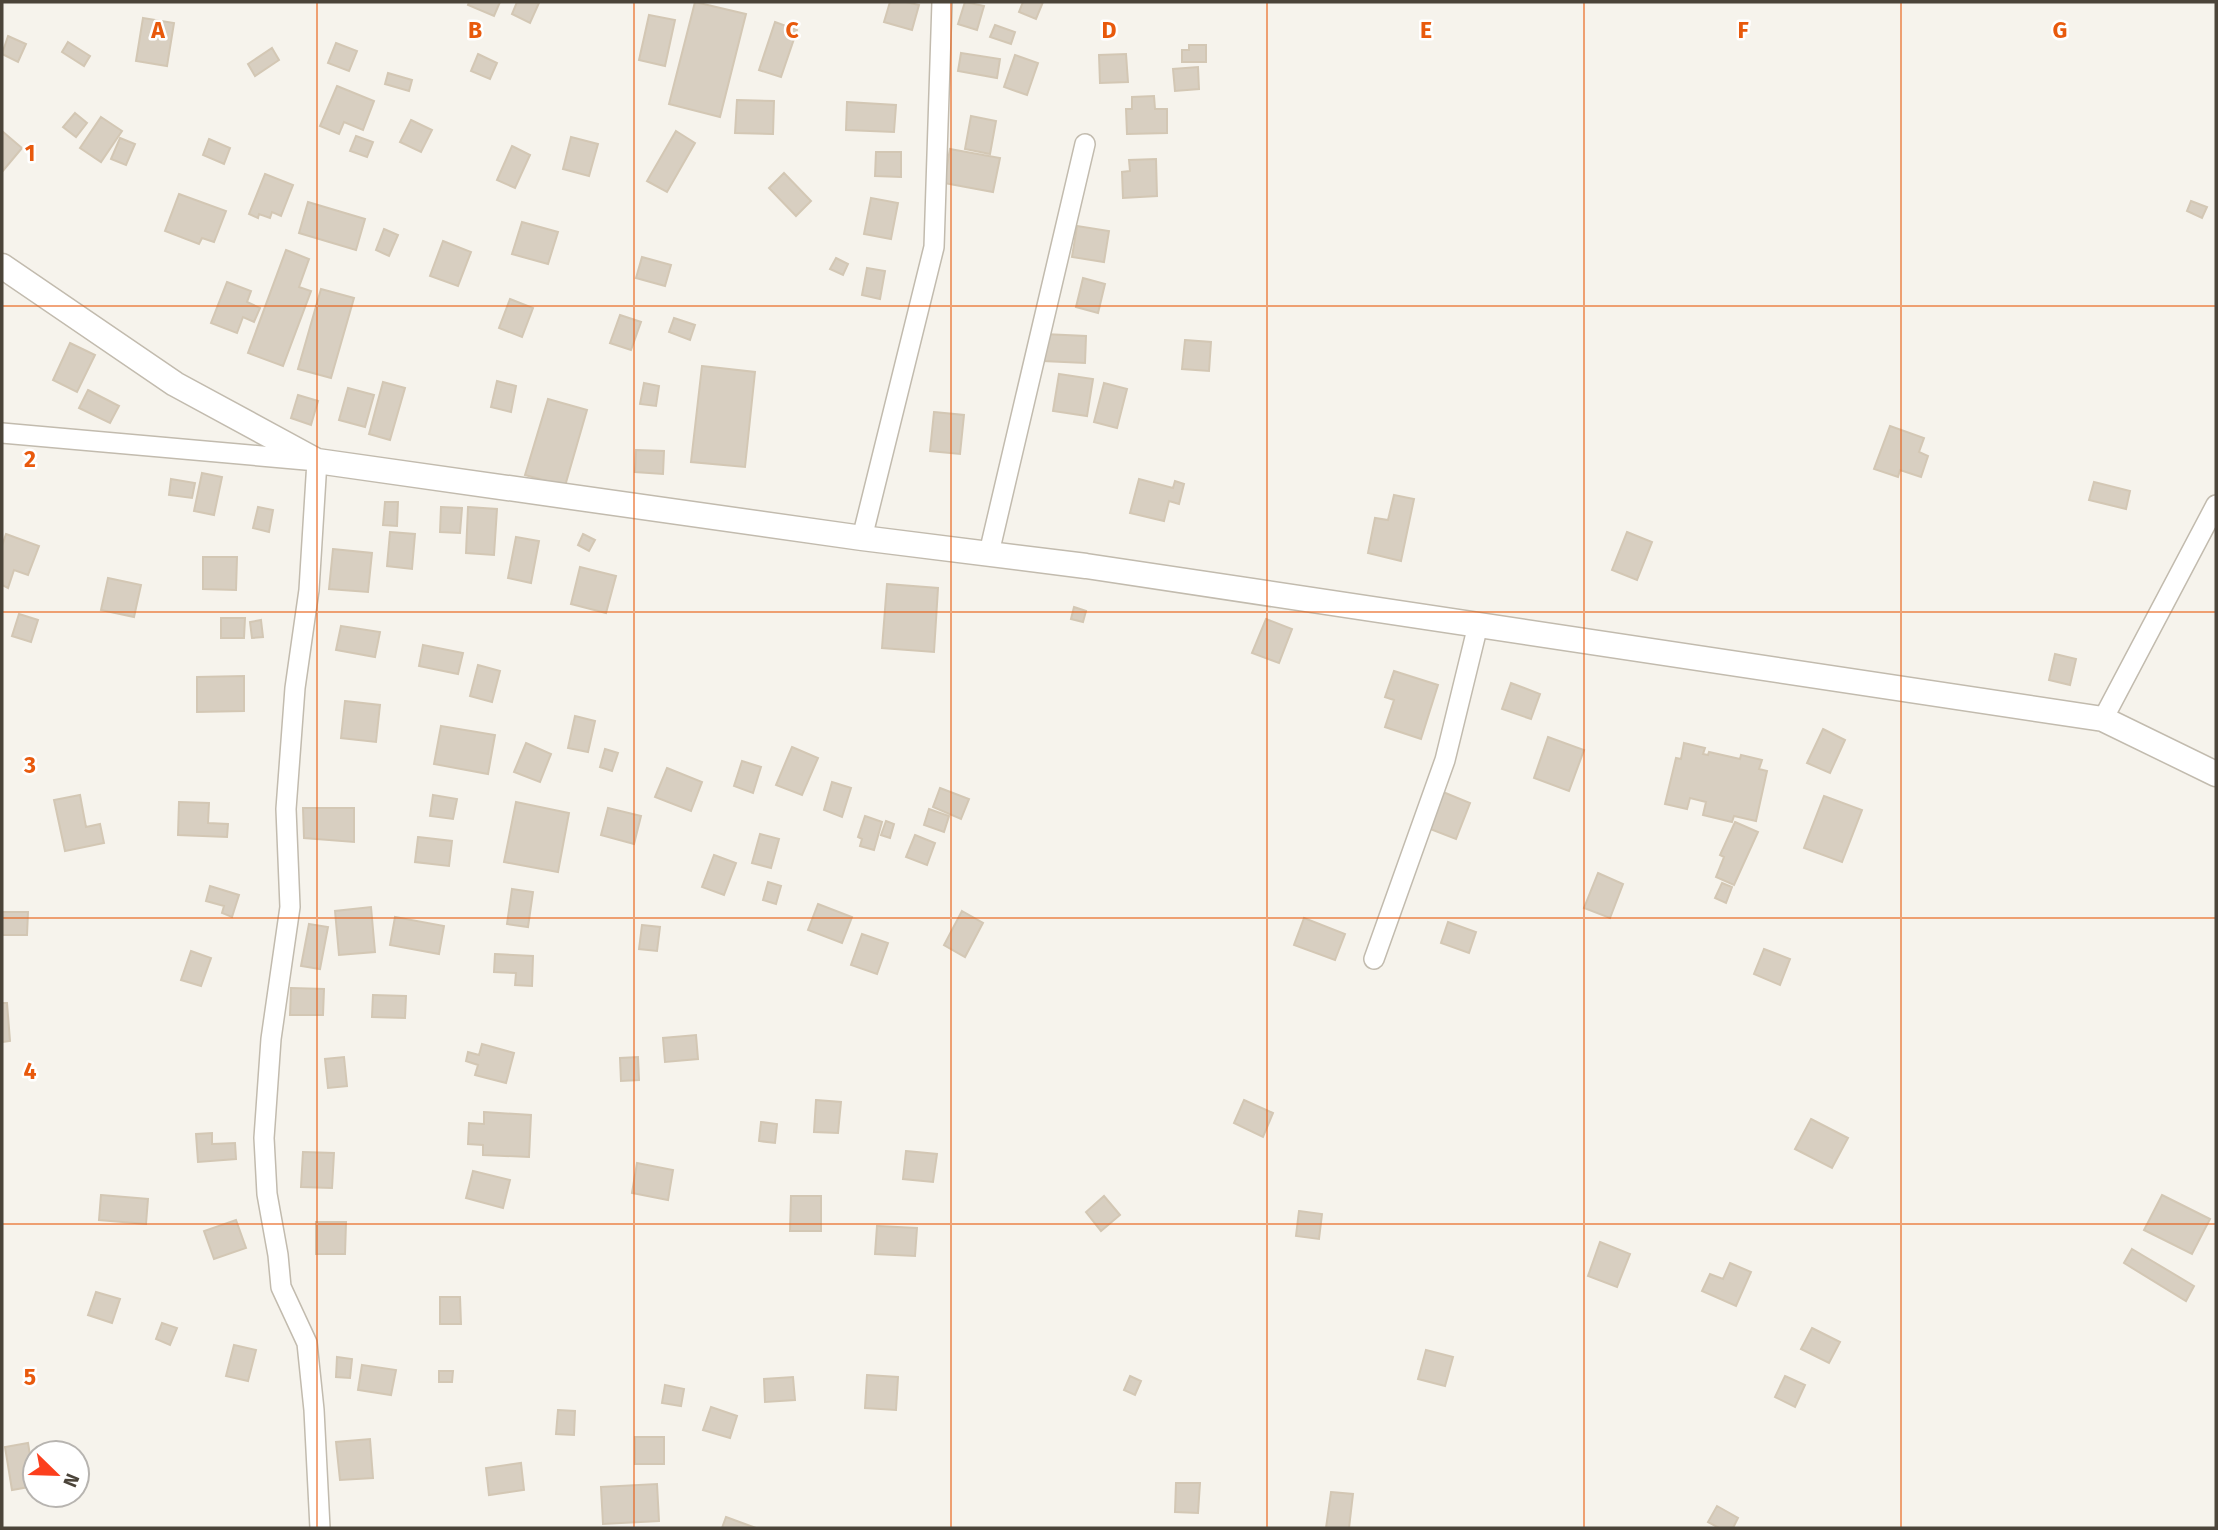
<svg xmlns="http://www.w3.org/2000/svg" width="2218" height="1530" font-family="'Fira Sans',sans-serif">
<rect width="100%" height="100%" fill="#f6f3ec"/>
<path fill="#d8cfc1" stroke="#d3c7b4" stroke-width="2" d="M469,2H500L494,16L468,5Z
M517,2L539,3L530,23L512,14Z
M695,2L746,14L720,117L669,104Z
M890,2H906L919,5L912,30L884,22Z
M965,2L984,6L977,30L958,24Z
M1023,2H1043L1036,19L1019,12Z
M649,15L675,20L665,66L639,60Z
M143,18L174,23L167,66L136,61Z
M775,22L797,30L781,77L759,70Z
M995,25L1015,32L1011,44L990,37Z
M8,36L26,44L18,62L2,54Z
M68,42L90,56L84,66L62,52Z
M336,43L357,51L349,71L328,63Z
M1189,45H1206V62H1182V50H1189Z
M272,48L279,60L255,76L248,64Z
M961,53L1000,59L997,78L958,71Z
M478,54L497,63L490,79L471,71Z
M1126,54L1128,82L1100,83L1099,55Z
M1015,55L1038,63L1027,95L1004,87Z
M1198,67L1199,89L1175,91L1173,69Z
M388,73L412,80L409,91L385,84Z
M337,86L374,101L363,130L344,122L339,134L320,126Z
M1154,96L1155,109H1167V133L1127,134L1126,109H1132V97Z
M737,100L774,101L773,134L735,133Z
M847,102L896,105L894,132L846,130Z
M75,113L87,123L76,137L63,127Z
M971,116L996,121L990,154L965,149Z
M101,117L122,131L101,162L80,148Z
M411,120L432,130L421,152L400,142Z
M2,131L22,148L2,172Z
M676,131L695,143L667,192L647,181Z
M356,136L373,142L367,157L350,151Z
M571,137L598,144L589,176L563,169Z
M120,138L135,144L126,165L111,159Z
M209,139L230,148L224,164L203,155Z
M512,146L530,155L515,188L497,180Z
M950,149L1000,158L993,192L944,183Z
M876,152H901V177L875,176Z
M1156,159L1157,196L1123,198L1122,172L1130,171L1129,160Z
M784,173L811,201L796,216L769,188Z
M265,174L293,185L281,216L272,212L270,218L259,214L258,218L249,214Z
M179,194L226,211L214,242L202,238L199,244L165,231Z
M871,198L898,203L891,239L864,234Z
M2191,201L2207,207L2202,218L2187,211Z
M308,202L365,219L356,250L299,233Z
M522,222L558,232L548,264L512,254Z
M1077,226L1109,231L1104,262L1072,257Z
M384,229L398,235L389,256L376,250Z
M443,241L471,252L458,286L430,276Z
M286,250L309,259L299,287L311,291L283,366L248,353Z
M642,257L671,265L665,286L636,278Z
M836,258L848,264L843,275L830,269Z
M867,268L885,271L880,299L862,295Z
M1083,278L1105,284L1098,313L1076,307Z
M227,282L251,291L247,302L260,308L254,322L243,317L237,333L211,323Z
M321,289L354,298L331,378L298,369Z
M510,299L533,308L522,337L499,328Z
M620,315L641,322L631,350L610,343Z
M674,318L695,325L690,340L669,332Z
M1044,334L1086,336L1085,363L1043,361Z
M1185,340L1211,342L1209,371L1182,369Z
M70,343L95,355L77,392L53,380Z
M702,366L755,372L745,467L691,462Z
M1059,374L1093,379L1087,416L1053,411Z
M497,381L516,386L511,412L491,407Z
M383,382L405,388L390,440L369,434Z
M644,383L659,386L656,406L640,404Z
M1104,383L1127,389L1117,428L1094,422Z
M348,388L374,395L365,427L339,420Z
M88,390L119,406L110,423L79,408Z
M298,395L318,401L311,425L291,418Z
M548,399L587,410L565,486L525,475Z
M934,412L964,415L960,454L930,451Z
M1890,426L1924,438L1919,452L1928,456L1921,477L1900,470L1898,477L1874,469Z
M636,450L664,451L663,474L635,472Z
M202,473L222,477L214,515L194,511Z
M171,479L195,483L192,498L169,495Z
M1139,479L1173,488L1175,481L1184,484L1179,504L1169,501L1164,521L1130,513Z
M2094,482L2130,491L2126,509L2089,500Z
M1394,495L1414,499L1401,561L1368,553L1375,518L1388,520Z
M385,502H398L397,526L383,525Z
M258,507L273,510L269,532L253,528Z
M441,507L462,508L460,533L440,532Z
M468,507L497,509L494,555L466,553Z
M390,532L415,534L412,569L387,566Z
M1627,532L1652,542L1637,580L1612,570Z
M6,534L39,546L28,575L14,570L8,588L2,585V546Z
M583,534L595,540L589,551L578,545Z
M516,537L539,541L531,583L508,578Z
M333,549L372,553L368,592L329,589Z
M203,557H237L236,590L203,589Z
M580,567L616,576L606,613L571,604Z
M108,578L141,585L134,617L101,610Z
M887,584L938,588L934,652L882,648Z
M1074,607L1086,611L1083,622L1071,619Z
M19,614L38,620L31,642L12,636Z
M221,618H245L244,638H221Z
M1266,619L1292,629L1279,663L1252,653Z
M261,620L263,637L252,638L250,622Z
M341,626L380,632L375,657L336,650Z
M423,645L463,653L458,674L419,666Z
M2055,654L2076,659L2070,685L2049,680Z
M478,665L500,671L492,702L470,696Z
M1394,671L1438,685L1421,739L1385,727L1394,700L1385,697Z
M244,676V711L197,712V677Z
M1511,683L1540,694L1531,719L1502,709Z
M345,701L380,705L376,742L341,738Z
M575,716L595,721L588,752L568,748Z
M441,726L495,735L488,774L434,764Z
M1823,729L1845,740L1830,773L1807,763Z
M1548,737L1584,750L1569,791L1534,778Z
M526,743L551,754L540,782L514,772Z
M1684,743L1705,748L1703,754L1708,755L1709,752L1740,759L1741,755L1762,760L1759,769L1767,771L1756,821L1734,816L1732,822L1703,815L1706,802L1690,798L1687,809L1665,804L1676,758L1681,759Z
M792,747L818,758L802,795L776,785Z
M605,749L618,753L612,771L600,767Z
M742,761L761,767L753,793L734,786Z
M667,768L702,782L691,811L655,797Z
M832,782L851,788L842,817L824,810Z
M940,788L969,799L961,819L933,807Z
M1443,792L1470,803L1456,839L1430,829Z
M80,795L86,827L100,824L104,843L65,851L54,800Z
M433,795L457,799L453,819L430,816Z
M1824,796L1862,810L1842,862L1804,848Z
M179,802L209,803L208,823L228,824L227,837L178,835Z
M516,802L569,813L558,872L504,862Z
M303,808H354V842L304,838Z
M608,808L641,816L634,844L601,835Z
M929,809L949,816L944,832L924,825Z
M865,816L882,822L874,850L860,846L862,839L858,837Z
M886,821L894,824L890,838L881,835Z
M1735,822L1758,832L1734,885L1716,877L1724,857L1720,855Z
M760,834L779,839L771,868L752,863Z
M915,835L935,843L927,865L906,857Z
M418,837L452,841L449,866L415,862Z
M714,855L736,863L724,895L702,887Z
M1598,873L1623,884L1610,918L1584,908Z
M768,882L781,886L776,904L763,900Z
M1722,883L1732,887L1726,903L1715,898Z
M210,886L239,895L232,917L222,913L224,906L206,901Z
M512,889L533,892L528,927L507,924Z
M818,904L852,917L842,943L808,930Z
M371,907L375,952L339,955L335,911Z
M962,911L983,923L965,957L944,945Z
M2,912H28L27,935H2Z
M395,917L444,926L439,954L390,945Z
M1304,918L1345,934L1335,960L1294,945Z
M1448,922L1476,932L1469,953L1441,943Z
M309,924L328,927L320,969L301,966Z
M642,925L660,927L657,951L639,949Z
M862,934L888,943L877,974L851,965Z
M1764,949L1790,959L1780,985L1754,974Z
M191,951L211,958L201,986L181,980Z
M495,954L533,956L532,986L515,985L516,973L494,972Z
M291,988L324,989L323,1015H290Z
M373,995L406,996L405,1018L372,1017Z
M2,1003H7L10,1041L2,1042Z
M696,1035L698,1059L665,1062L663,1038Z
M482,1044L514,1053L506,1083L475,1075L478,1065L466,1061L468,1052L479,1055Z
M344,1057L347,1086L328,1088L325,1059Z
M638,1057L639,1080L621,1081L620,1058Z
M816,1100L841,1102L838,1133L814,1132Z
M1244,1100L1273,1113L1263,1137L1234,1123Z
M484,1112L531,1115L529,1157L483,1155V1145L468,1144L469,1123L484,1124Z
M1811,1119L1848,1138L1832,1168L1795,1149Z
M761,1122L777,1124L775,1143L759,1141Z
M212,1133V1144L235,1143L236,1159L198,1162L196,1134Z
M906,1151L937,1154L933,1182L903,1179Z
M303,1152L334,1153L332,1188L301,1187Z
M637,1163L673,1170L668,1200L632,1193Z
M473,1171L510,1180L503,1208L466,1198Z
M101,1195L148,1199L146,1224L99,1220Z
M2162,1195L2210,1219L2192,1254L2144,1230Z
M791,1196H821V1231H790Z
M1104,1196L1120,1215L1101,1231L1086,1212Z
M1299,1211L1322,1214L1319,1239L1296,1236Z
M236,1220L246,1248L214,1259L204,1231Z
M316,1222H346L345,1254H316Z
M877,1226L917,1228L915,1256L875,1254Z
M1600,1242L1630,1254L1617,1287L1588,1276Z
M2132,1249L2194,1286L2186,1301L2124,1263Z
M1730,1263L1751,1272L1736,1306L1702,1291L1710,1274L1723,1279Z
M96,1292L120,1299L112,1323L88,1315Z
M440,1297H460L461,1324H440Z
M162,1323L177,1328L170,1345L156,1339Z
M1812,1328L1840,1342L1829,1363L1801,1349Z
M234,1345L256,1350L248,1381L226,1376Z
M1426,1350L1453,1357L1445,1386L1418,1379Z
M337,1357L352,1359L350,1378L336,1377Z
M362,1365L396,1370L391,1395L358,1390Z
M439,1371H453L452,1382H439Z
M867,1375L898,1377L896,1410L865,1408Z
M1130,1376L1141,1381L1135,1395L1124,1390Z
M1785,1376L1805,1385L1795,1407L1775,1397Z
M793,1377L795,1400L765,1402L764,1379Z
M665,1385L684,1389L681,1406L662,1403Z
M711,1407L737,1416L730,1438L703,1430Z
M558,1410L575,1411L574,1435L556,1434Z
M635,1437H664V1464H635Z
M370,1439L373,1478L340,1480L336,1442Z
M28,1443L35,1486L12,1490L5,1447Z
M521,1463L524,1490L489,1495L486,1468Z
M1176,1483H1200L1198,1513L1175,1512Z
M657,1484L659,1521L603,1524L601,1487Z
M1331,1492L1353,1494L1349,1528H1326Z
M1717,1506L1738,1518L1733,1528H1719L1708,1522Z
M726,1517L756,1528H722Z"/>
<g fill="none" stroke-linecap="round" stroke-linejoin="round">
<g stroke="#c2bbae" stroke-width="22">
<path id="minor" d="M2,433L317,461L309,590L295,688L286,809L290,907L271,1039L264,1138L267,1194L278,1255L281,1287L307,1343L314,1410L320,1528
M862,538L934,247L942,2
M989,553L1085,144
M2103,719L2216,505
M1374,959L1445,760L1478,625"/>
</g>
<g stroke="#c2bbae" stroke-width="27">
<path id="tertiary" d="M2,266L175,384L317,461L862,538L1086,566L2103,719L2216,774"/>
</g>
<use href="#minor" stroke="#fff" stroke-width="19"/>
<use href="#tertiary" stroke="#fff" stroke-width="24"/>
</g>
<path fill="none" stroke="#e8590c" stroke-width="2" stroke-opacity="0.55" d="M317,2V1528M634,2V1528M951,2V1528M1267,2V1528M1584,2V1528M1901,2V1528M2,306H2216M2,612H2216M2,918H2216M2,1224H2216"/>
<g font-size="23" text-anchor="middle" font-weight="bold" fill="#e8590c" stroke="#fff" stroke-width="5" stroke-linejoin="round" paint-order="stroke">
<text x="158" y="38">A</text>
<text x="475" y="38">B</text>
<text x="792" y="38">C</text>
<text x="1109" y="38">D</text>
<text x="1426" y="38">E</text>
<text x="1743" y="38">F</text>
<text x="2060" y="38">G</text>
<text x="30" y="161">1</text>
<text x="30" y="467">2</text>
<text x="30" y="773">3</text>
<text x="30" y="1079">4</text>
<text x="30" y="1385">5</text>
</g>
<rect width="2218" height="1530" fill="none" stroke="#4b4439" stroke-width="7"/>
<g transform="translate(56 1474) rotate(113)"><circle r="33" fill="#ffffff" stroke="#b7b4b0" stroke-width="2"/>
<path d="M0-5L12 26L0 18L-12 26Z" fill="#fc3f1d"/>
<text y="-10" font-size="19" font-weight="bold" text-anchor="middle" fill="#4b4439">N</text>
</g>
</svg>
